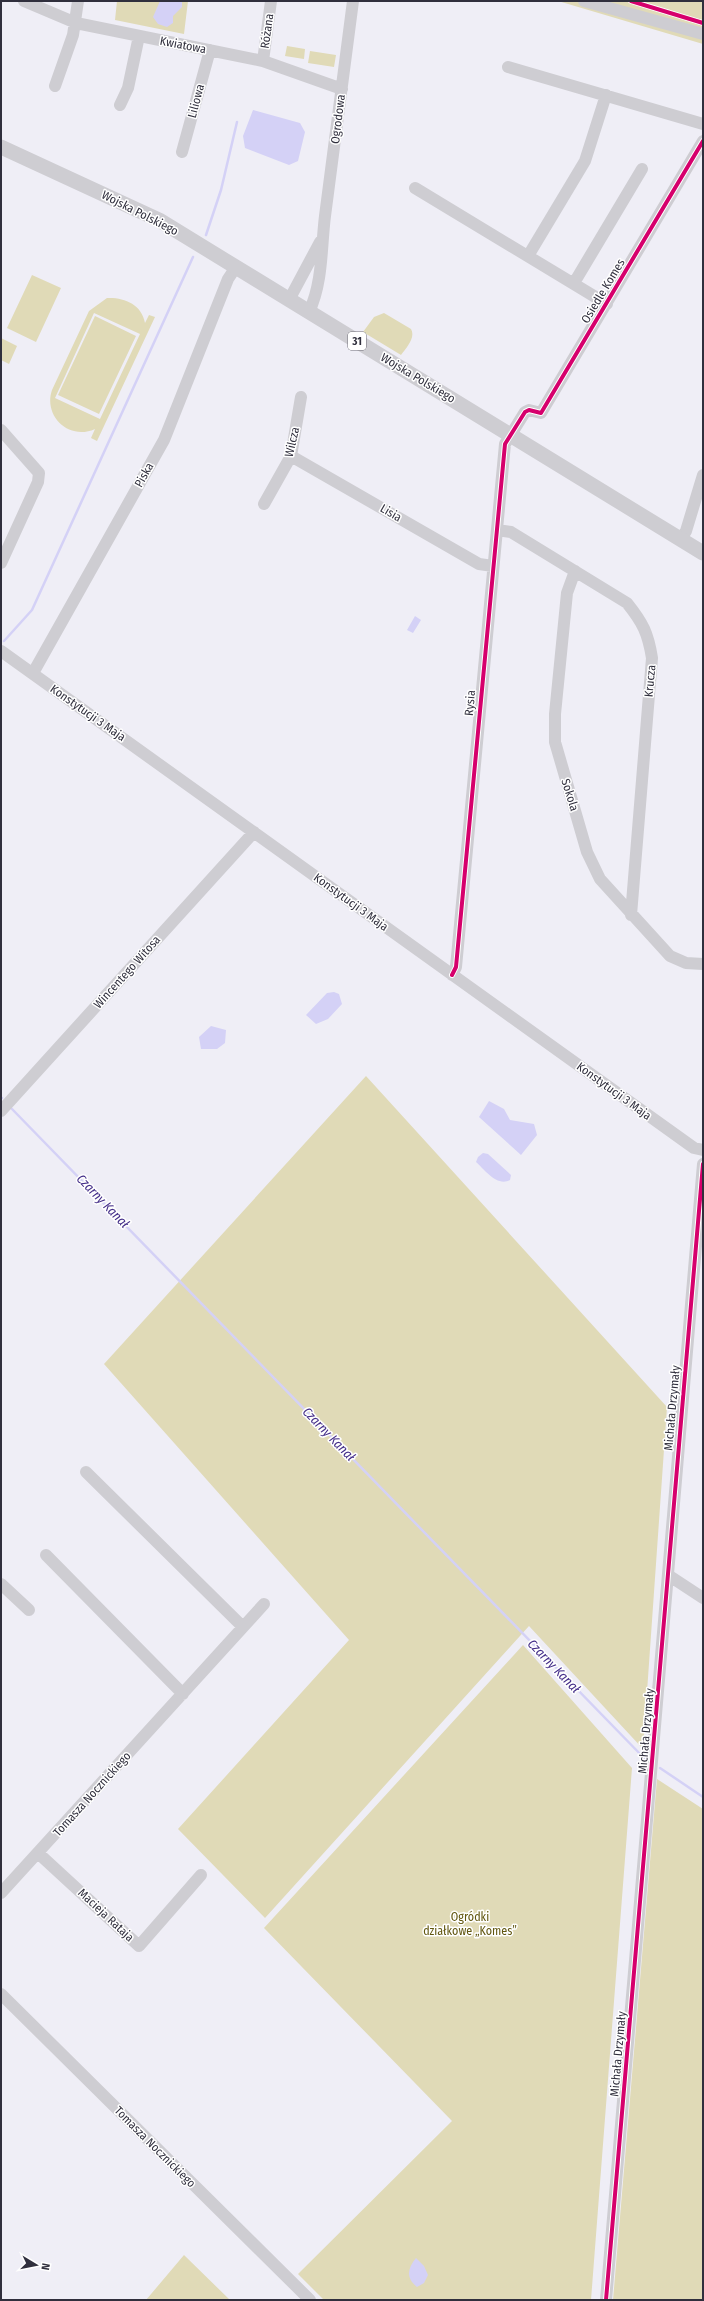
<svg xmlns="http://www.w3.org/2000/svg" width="704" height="2301" font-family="'Fira Sans Condensed',sans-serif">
<rect width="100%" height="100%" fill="#efeef6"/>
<path fill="#e0dab7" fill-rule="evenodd" d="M117,1H188L184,34L115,20Z
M558,1H703V44Z
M287,46L305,49L304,59L285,56Z
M310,51L336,55L334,67L308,63Z
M32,275L61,288L36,342L7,328Z
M107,298C123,297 142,304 145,323L149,315L155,317L97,441L91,438L95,429C69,441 43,416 52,390L89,311ZM94,313L140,334L100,419L55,398Z
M384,313L411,329C416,338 406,348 401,355L363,332L374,317Z
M95,316L136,336L99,414L58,395Z
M1,338L17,346L9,364L1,360Z
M366,1076L667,1407L643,1749L529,1626L265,1918L178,1829L349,1640L104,1364Z
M523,1645L632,1768L591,2300H324L298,2274L452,2121L264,1928Z
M657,1779L703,1809V2300H613Z
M184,2255L230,2300H146Z"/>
<path fill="#d4d1f6" d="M160,1H182V7L173,16V23L167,27L158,24L153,17Z
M253,110L300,123L305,132L298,161L289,165L245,148L243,136Z
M415,616L421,620L413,633L407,630Z
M334,992L339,994L342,1004L328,1019L316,1024L306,1015L327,993Z
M211,1026L226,1030L225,1043L217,1049H201L199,1037Z
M489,1101L504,1109L510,1120L534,1124L537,1135L521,1155L479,1117Z
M483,1153L488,1154L511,1175L510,1180C497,1187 485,1170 476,1162L478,1157Z
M416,2258L424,2266L428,2275L424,2283L417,2287C406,2278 407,2269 416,2258Z"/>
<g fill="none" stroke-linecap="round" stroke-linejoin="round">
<path stroke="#d4d1f6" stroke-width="2.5" d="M206,235L221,190L237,122
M4,641L32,610L193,257
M1,1098H2
M12,1109L645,1759
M660,1768L703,1797"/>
<path stroke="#cecdd2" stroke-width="12" d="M24,1L76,23L263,61L342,89
M584,1L703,34
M263,61L271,1
M508,67L703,124
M55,86L73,35L78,1
M120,105L128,88L139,36
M182,152L210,50
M415,188L607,304
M528,256L585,161L606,95
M574,283L642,169
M289,300L320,242
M309,312C323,282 321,248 325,216C334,144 344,73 353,1
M1,430L39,473L38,482L1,563
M291,456L479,564L493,566
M264,504L291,456L301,397
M497,530L511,532L627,603C643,623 648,633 652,658L631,915
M681,539L686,531L703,475
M575,571L567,593L555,714V742L587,852L600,879L670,956L686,963L703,964
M1,651L687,1143L694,1148L703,1150
M33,673L164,440L228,279L236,267
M452,975L456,967L505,444L525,412L529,410L541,413L703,141
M1,1111L254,832
M86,1472L243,1627
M46,1555L183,1694
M668,1575L703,1598
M1,1584L29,1610
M38,1853L139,1946L201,1875
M1,1893L264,1604
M1,1994L310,2300
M606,2300L703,1164"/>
<path stroke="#cecdd2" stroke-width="15" d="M1,147L159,220L703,553"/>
<g stroke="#fff" stroke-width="6">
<path id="cycleway" d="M631,1L703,23
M452,975L456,967L505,444L525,412L529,410L541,413L703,141
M606,2300L703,1164"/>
</g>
<use href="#cycleway" stroke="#d6006c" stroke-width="4"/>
</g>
<g text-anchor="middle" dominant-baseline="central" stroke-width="3" stroke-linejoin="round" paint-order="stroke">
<rect fill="#fff" stroke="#6e6d77" stroke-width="1" x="348" y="332" width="18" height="18" rx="3"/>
<g font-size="11" font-weight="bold" fill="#302f3d">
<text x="357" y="341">31</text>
</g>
<g font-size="12" fill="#302f3d" stroke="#fff">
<text transform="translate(267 31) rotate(-82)">Różana</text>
<text transform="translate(183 45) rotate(11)">Kwiatowa</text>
<text transform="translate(196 101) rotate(-75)">Liliowa</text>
<text transform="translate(338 119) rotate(-83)">Ogrodowa</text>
<text transform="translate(140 213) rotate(27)">Wojska Polskiego</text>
<text transform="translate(603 291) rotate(-59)">Osiedle Komes</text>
<text transform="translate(418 378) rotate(31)">Wojska Polskiego</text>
<text transform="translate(292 442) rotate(-77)">Wilcza</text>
<text transform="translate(144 475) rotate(-61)">Piska</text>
<text transform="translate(391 513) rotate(30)">Lisia</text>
<text transform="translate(650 681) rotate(-85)">Krucza</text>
<text transform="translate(470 703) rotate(-85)">Rysia</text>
<text transform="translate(88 713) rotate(35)">Konstytucji 3 Maja</text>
<text transform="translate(570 795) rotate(73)">Sokola</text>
<text transform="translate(351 902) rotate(36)">Konstytucji 3 Maja</text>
<text transform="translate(127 972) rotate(-48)">Wincentego Witosa</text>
<text transform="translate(614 1091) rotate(36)">Konstytucji 3 Maja</text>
<text transform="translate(672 1408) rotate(-85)">Michała Drzymały</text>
<text transform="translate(646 1731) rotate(-85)">Michała Drzymały</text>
<text transform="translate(92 1794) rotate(-48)">Tomasza Nocznickiego</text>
<text transform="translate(106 1915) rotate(43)">Macieja Rataja</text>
<text transform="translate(618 2054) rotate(-85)">Michała Drzymały</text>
<text transform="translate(155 2147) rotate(45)">Tomasza Nocznickiego</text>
</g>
<g font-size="12" fill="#61560f" stroke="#fff">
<text x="470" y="1917">Ogródki<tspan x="470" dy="14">działkowe „Komes”</tspan></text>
</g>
<g font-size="13" font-style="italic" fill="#432d88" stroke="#fff">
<text transform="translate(103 1201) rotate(46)">Czarny Kanał</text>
<text transform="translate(329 1434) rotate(46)">Czarny Kanał</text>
<text transform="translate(554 1666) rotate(46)">Czarny Kanał</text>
</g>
</g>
<rect width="704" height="2301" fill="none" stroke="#302f3d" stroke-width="4"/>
<g transform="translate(36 2265) rotate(100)" stroke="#ffffff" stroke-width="3" paint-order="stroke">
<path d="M0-3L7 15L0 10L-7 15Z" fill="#302f3d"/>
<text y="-6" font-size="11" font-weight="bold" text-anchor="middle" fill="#302f3d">N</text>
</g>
</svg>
